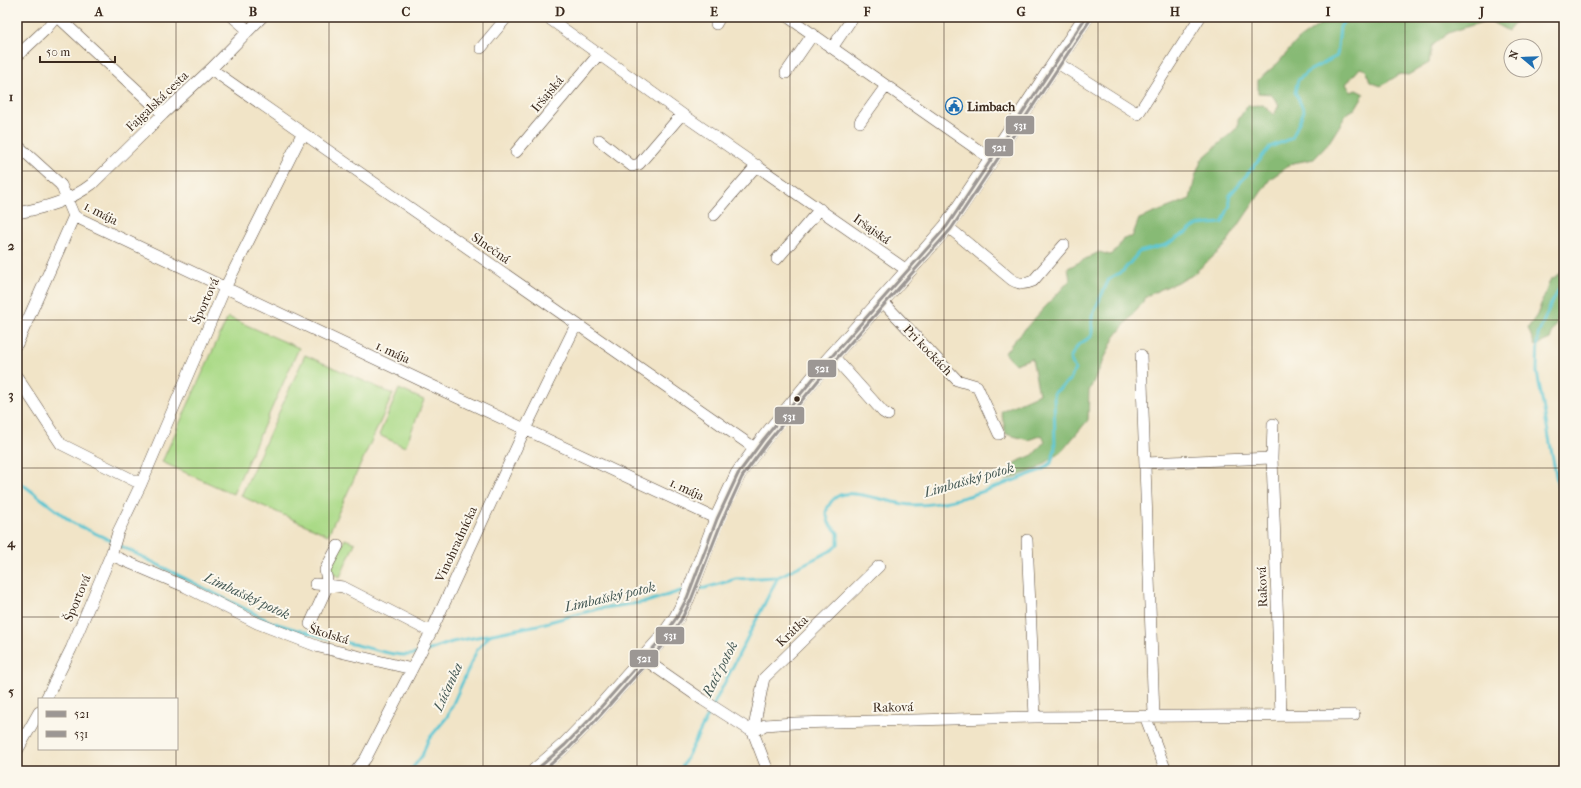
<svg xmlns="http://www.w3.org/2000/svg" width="1581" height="788" font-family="'IM FELL French Canon',serif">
<rect width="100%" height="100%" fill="#fbf7ec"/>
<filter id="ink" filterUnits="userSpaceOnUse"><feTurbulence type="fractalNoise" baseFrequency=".025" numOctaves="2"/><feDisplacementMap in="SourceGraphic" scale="8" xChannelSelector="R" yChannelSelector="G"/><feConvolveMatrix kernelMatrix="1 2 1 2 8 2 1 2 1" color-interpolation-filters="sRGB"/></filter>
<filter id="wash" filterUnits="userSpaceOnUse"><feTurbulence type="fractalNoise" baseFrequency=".012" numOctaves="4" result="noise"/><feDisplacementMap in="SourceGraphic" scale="16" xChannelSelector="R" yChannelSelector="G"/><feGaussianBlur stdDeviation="0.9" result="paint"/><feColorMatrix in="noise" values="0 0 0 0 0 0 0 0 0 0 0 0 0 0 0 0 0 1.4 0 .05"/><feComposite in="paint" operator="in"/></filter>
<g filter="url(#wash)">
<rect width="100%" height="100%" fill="#f1e4c7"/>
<path fill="#aada87" stroke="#728252" d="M228,317L299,348L233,494L162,462Z
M305,355L393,394L328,535L241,496Z
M399,389L424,400L405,447L379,435Z
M345,539L355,543L340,577L333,574L330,569Z"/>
<path fill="#87ba74" stroke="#617249" d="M1310,17H1520L1508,31L1488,20L1448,33L1432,46L1429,63L1408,75L1400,74L1381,86L1370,82L1366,70L1360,68L1346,84L1351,92L1356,90L1364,94L1355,109L1348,112L1328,144L1314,159L1293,163L1270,179L1223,248L1191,276L1148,295L1114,338L1089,391L1088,420L1062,451L1037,469L1005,480L1016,462L1033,455L1045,441L1042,435L1028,440L1006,434L1001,411L1039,394L1032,358L1015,364L1005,353L1013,342L1070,280L1068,268L1099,252L1110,255L1118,248L1123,238L1132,237L1139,219L1190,199L1196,174L1202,159L1238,127V120L1247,106L1263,105L1274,115L1279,105L1271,94L1258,93V80L1278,63L1298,40L1322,23L1311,21Z
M1564,271V306L1560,312L1550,339L1535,346L1528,328L1537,315L1550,280Z"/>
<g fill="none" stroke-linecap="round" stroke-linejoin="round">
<path stroke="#59c5d2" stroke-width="3" d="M1564,280L1552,301L1538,335L1537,372L1564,519
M17,480L73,523L112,541
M117,544L271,622C298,631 325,637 352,644C371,648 398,658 416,654
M696,589L705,588L736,579L778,577L832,550L838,544V533L829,523L826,512C828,506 832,499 838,496C853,488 892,504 910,505C951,507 1003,484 1042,470L1051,463L1055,449L1054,393L1070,380L1075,369L1070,358L1078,345L1092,336V316L1109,279L1123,271L1139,252L1166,245L1198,225L1222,223L1230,205L1229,196L1270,147L1292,138L1304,111L1295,92L1298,80L1307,72L1337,56L1340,27L1347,17
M424,652L452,642L538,625L597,609L646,602L684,590
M410,771L422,756L428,740L447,717L477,650L490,635
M680,771L778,577"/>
</g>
</g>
<g filter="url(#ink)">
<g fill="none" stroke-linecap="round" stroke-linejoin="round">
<g stroke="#564637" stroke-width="12">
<path id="street" d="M58,17L163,114
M233,17L248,30
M547,17L682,114L908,271
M788,17L991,159
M716,24L720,17
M481,48L507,17
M832,48L853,17
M17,56L46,29L56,17
M1056,62L1138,114L1200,17
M211,69L756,449
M786,73L813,34
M860,122L886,86
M599,140L632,166L639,164L682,114
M17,145L61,185L74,216L435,387L717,519
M516,152L599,54
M17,213C44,208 70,201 92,184L163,114L211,69L262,17
M714,215L757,165
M947,226L1012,280C1020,284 1024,285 1033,281L1064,245
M777,259L820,209
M882,301L957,380L977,386L999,434
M17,344L74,216
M1141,355L1154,716
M833,356L883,412L888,415
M17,377L61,444L141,484
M1273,424L1272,458L1281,715
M1145,463L1272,458
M1027,540L1035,717
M111,555L186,587L257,623L319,647L412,669
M315,584L328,585L325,570L338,546
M310,624L328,585L343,587L431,632
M644,659L703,700L753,732L768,771
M46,699L71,649L112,552L118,532L141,484L225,288L302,134
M1145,716L1166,771
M753,732L765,725L794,723L1035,717L1354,715
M753,732L764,678L879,566
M17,751L39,712
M356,771L366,758L431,632L525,429L576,325"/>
</g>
<g stroke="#564637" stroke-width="16">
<path id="secondary" d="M535,771L565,745L592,717L663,637L677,617L687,598L717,519L738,474L763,440L826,363L908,271L947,226L1086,17"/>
</g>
<use href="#street" stroke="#fff" stroke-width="11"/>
<use href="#secondary" stroke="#fff" stroke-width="15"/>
<g stroke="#fbf7ec" stroke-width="6">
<path id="bus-1" d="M535,771L565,745L592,717L663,637L677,617L687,598L717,519L738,474L763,440L826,363L947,226L1086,17"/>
</g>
<g stroke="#fbf7ec" stroke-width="6">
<path id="bus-2" d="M543,771L569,748L596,720L667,640L681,620L691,600L722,521L742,477L767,443L830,366L951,229L1090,20"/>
</g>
<use href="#bus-1" stroke="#9c9794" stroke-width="3"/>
<use href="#bus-2" stroke="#9c9794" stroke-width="3"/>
</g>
</g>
<path fill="none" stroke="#3b2a1e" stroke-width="1" stroke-opacity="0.55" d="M176,17V699M329,17V771M483,17V771M637,17V771M790,17V771M944,17V771M1098,17V771M1252,17V771M1405,17V771M17,171H1564M17,320H1564M17,468H1564M17,617H1564M176,749V771"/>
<defs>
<g id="civic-ring" transform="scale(0.9)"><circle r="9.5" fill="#fbf7ec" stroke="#1f6fb2" stroke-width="1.5"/><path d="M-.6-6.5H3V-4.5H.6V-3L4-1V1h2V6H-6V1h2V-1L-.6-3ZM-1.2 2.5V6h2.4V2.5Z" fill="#1f6fb2"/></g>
</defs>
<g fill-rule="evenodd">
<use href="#civic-ring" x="954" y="106"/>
</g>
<circle fill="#3b2a1e" stroke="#fbf7ec" stroke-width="1.5" cx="797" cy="399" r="3.5"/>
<g text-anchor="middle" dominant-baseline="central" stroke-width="4" stroke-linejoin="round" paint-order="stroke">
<g font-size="13" fill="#3b2a1e" stroke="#fbf7ec">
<text transform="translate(547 94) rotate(-50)">Iršajská</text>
<text transform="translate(157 101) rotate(-44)">Fajgalská cesta</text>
<text transform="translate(101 213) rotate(27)">1. mája</text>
<text transform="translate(872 229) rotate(35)">Iršajská</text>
<text transform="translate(491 248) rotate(35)">Slnečná</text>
<text transform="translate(205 301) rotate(-66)">Športová</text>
<text transform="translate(928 350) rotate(46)">Pri kockách</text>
<text transform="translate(393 352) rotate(25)">1. mája</text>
<text transform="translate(687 489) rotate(25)">1. mája</text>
<text transform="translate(456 544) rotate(-65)">Vinohradnícka</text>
<text transform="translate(1262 587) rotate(-92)">Raková</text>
<text transform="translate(77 598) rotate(-67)">Športová</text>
<text transform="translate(792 631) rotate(-44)">Krátka</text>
<text transform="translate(329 634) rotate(17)">Školská</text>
<text transform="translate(893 707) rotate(-1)">Raková</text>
</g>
<g font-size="13" font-weight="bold" fill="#3b2a1e" stroke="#fbf7ec" text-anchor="start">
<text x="967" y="106">Limbach</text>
</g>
<g font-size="14" font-style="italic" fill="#445854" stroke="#fbf7ec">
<text transform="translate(969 480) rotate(-16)">Limbašský potok</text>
<text transform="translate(247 596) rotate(25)">Limbašský potok</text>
<text transform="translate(610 597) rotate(-13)">Limbašský potok</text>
<text transform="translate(720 669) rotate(-63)">Račí potok</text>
<text transform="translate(448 687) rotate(-65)">Lúčanka</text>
</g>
</g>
<g stroke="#fbf7ec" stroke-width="1.5">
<rect x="1005" y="115" width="30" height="20" rx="4" fill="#9c9794"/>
<rect x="984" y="138" width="30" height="19" rx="4" fill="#9c9794"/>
<rect x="807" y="359" width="30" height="19" rx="4" fill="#9c9794"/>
<rect x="774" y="406" width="31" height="19" rx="4" fill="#9c9794"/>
<rect x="655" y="626" width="30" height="19" rx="4" fill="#9c9794"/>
<rect x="629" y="649" width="30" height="19" rx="4" fill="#9c9794"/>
</g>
<g font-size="11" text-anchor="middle" font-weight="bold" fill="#fff">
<text x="1020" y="129">531</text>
<text x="999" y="151">521</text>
<text x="822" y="372">521</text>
<text x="789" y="420">531</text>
<text x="670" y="639">531</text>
<text x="644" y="662">521</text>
</g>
<rect width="1581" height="788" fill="none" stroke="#fbf7ec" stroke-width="44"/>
<rect x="38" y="698" width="140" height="52" fill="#fbf7ec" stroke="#aea59a"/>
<rect x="46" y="711" width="20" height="6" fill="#9c9794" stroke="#aea59a"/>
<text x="74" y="718" font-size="12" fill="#3b2a1e">521</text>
<rect x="46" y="731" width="20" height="6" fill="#9c9794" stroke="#aea59a"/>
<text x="74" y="738" font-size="12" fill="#3b2a1e">531</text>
<g transform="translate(1523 58) rotate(289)"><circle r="19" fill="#fbf7ec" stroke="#aea59a"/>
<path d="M0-3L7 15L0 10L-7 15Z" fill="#1f6fb2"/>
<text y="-6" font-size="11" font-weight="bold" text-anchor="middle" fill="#3b2a1e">N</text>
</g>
<path d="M40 56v6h75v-6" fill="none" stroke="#3b2a1e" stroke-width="2"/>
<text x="46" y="56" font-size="12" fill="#3b2a1e" stroke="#fbf7ec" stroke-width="3" paint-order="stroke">50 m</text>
<rect x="22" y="22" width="1537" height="744" fill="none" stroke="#3b2a1e" stroke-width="1.5"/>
<g font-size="13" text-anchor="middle" font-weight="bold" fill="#3b2a1e">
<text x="99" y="16">A</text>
<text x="253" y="16">B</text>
<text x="406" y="16">C</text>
<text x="560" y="16">D</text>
<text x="714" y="16">E</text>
<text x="867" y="16">F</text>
<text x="1021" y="16">G</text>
<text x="1175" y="16">H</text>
<text x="1328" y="16">I</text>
<text x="1482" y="16">J</text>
<text x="11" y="101">1</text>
<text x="11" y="250">2</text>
<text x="11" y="399">3</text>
<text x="11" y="547">4</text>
<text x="11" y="696">5</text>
</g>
</svg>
